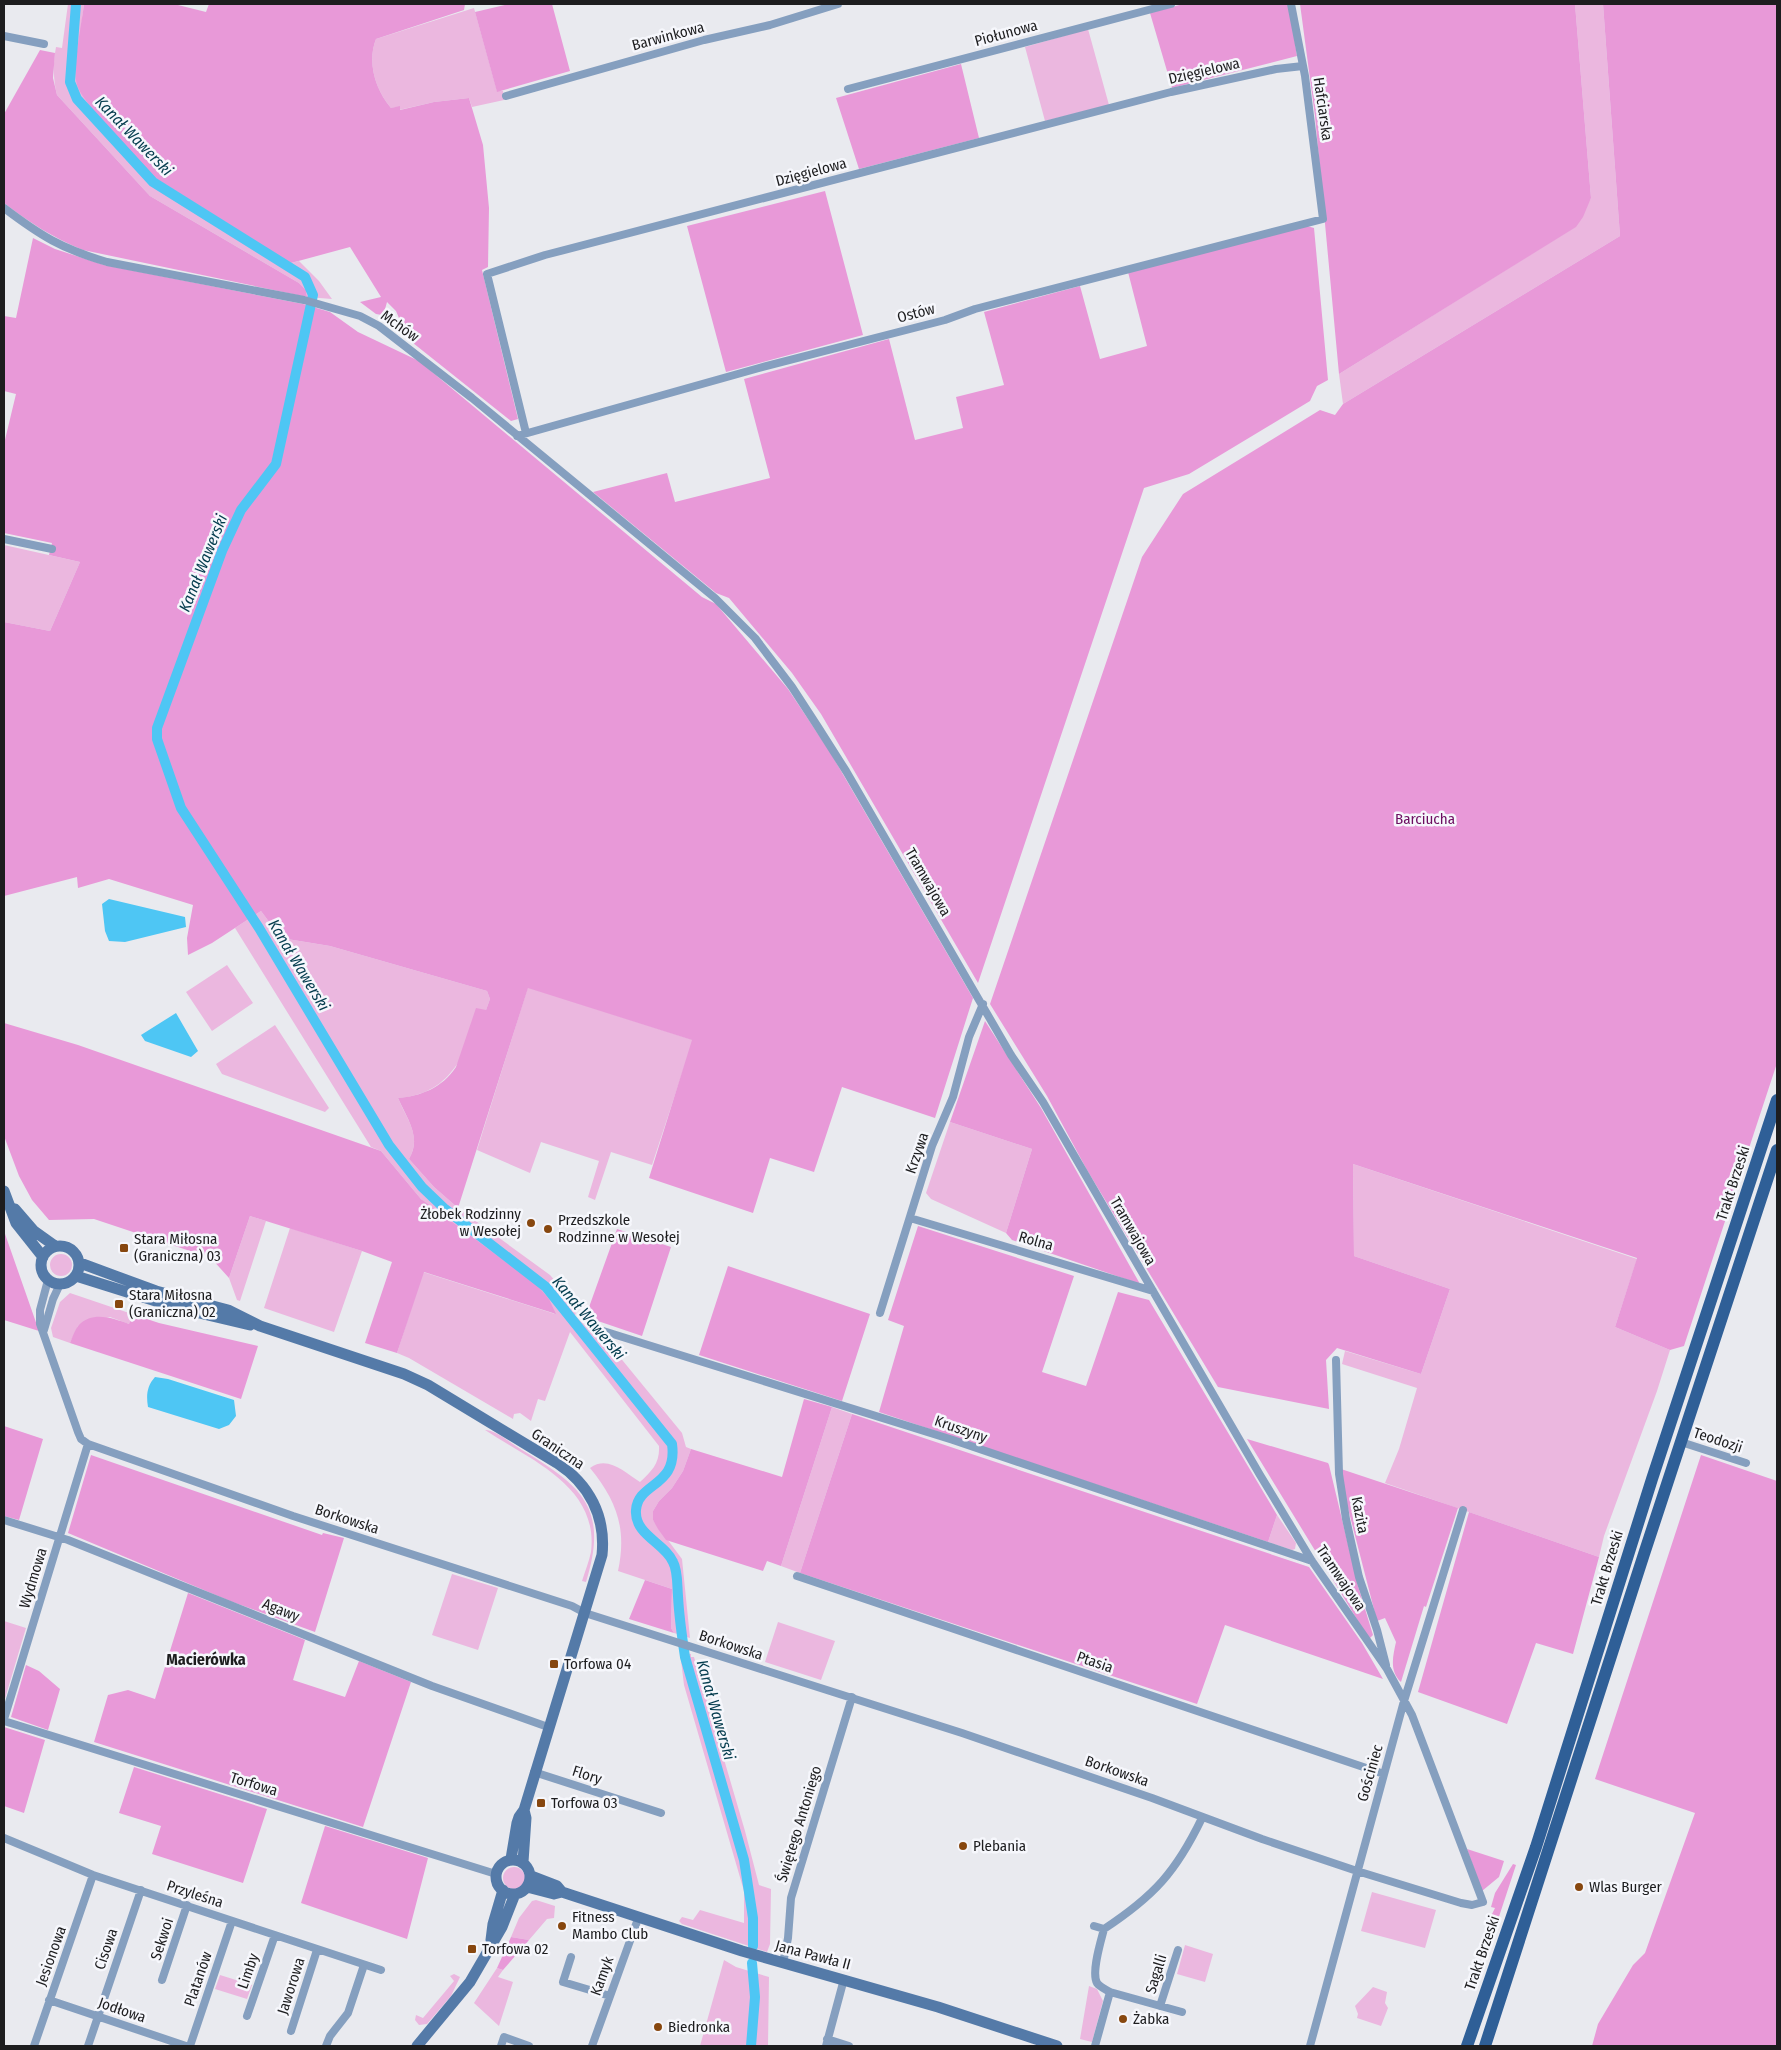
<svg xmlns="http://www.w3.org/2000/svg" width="1781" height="2050" font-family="'Fira Sans Condensed',sans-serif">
<rect width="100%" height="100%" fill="#e9eaef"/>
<path fill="#ebb7df" d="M68,4H84L76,69L77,84L88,104L291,263L299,261L319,281L332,299L307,297L306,290L299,283L150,196L57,95C53,79 53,64 56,47L62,48Z
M1575,4H1603L1620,236L1343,404L1339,374L1575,227L1591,198Z
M474,8L497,91H503L504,100L472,107L469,98L434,102L399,110L400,107L391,108C375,89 367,62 376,39Z
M1088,29L1109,105L1045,121L1025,47Z
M4,545L80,562L50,631L4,622Z
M261,911L281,938L330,946L487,991L490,999L486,1010C463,1053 453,1094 398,1098C407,1120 422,1136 409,1159L434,1187L458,1208L550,1275L577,1306L575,1316L596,1336L605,1339L682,1433L686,1447L691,1449L683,1471L672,1488L659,1501L653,1511V1520L682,1559L690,1638L674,1633L671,1628L672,1589L618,1571C627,1529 617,1501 590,1468C608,1455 624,1472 640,1482C652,1471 660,1463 659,1446L570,1332L545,1401L538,1399L531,1421L520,1413L514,1414L513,1419L409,1358L397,1353L423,1272L555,1314L421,1199L381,1151L371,1147L235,928Z
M227,965L253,1003L212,1031L186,992Z
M528,987L693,1040L652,1165L611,1152L595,1200L588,1197L599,1161L541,1142L530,1173L477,1150Z
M275,1025L329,1108L325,1112L222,1074L216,1064Z
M950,1122L1032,1149L1006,1233L931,1199L926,1193Z
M1353,1164L1637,1259L1615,1327L1670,1350L1657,1391L1604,1536L1599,1557L1385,1483L1399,1449L1417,1388L1342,1364L1345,1351L1421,1374L1450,1289L1354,1256Z
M250,1216L266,1221L240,1301L237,1300L229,1278Z
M290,1228L362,1251L334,1332L264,1308Z
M50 1265a11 11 0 1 1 22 0a11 11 0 1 1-22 0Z
M70,1293L132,1314L129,1324L110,1317L78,1326L70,1343L53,1337L51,1328L60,1302Z
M832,1407L852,1414L800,1573L781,1566Z
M485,1430C496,1430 512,1444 522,1450C582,1486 609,1508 586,1582L582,1581C585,1571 589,1562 591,1552C599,1486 530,1460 485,1430Z
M1277,1515L1296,1543L1295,1549L1292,1550L1268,1542Z
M452,1574L498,1588L478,1650L432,1635Z
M4,1621L26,1628L4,1702Z
M778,1622L835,1641L821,1680L765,1662Z
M680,1652L691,1654V1657H694L745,1831L759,1885L771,1889L770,1944L767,1952L682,1924L679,1921L682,1917L693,1920L700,1910L744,1923V1891L684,1685Z
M503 1878a11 11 0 1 1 22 0a11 11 0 1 1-22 0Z
M1372,1892L1436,1910L1425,1948L1361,1931Z
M536,1900L555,1906L554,1918L547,1919L529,1940L511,1937L519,1918L532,1901Z
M1185,1945L1213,1954L1205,1982L1177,1974Z
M724,1960L736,1967L769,1977L768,2046H700Z
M497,1968L503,1970L498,1977L513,1982L499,2026L474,2003Z
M454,1974L460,1977L451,1996L427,2024L419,2025L415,2020L416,2015L423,2018L454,1981L450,1976Z
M220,1975L252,1985L247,1999L215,1989Z
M1089,1986L1097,1989L1103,2001L1092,2042L1080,2039Z
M1373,1987L1387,1992L1385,2003L1388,2008L1381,2026L1357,2018L1358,2014L1355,2006Z"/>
<path fill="#e899d8" d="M84,4H174L206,12L209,4H465L464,10L376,39C367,62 375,89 391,108L400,106V110L434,102L469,98L483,145L489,208L488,267L482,270L518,419L511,421L408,339L396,311L387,302L384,313L382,315L376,314L360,302L381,297L350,247L291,263L157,179C140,166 83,104 77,85C72,69 82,22 84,4Z
M509,4H552L570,71L497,92L475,12Z
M1183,4H1289L1297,56L1172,88L1150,13Z
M1300,4H1575L1591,198L1583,217L1576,227L1339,374L1315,116Z
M1603,4H1777V1063L1684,1346L1670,1350L1615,1327L1637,1258L1353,1164L1354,1256L1450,1289L1421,1374L1337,1348L1326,1360L1329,1409L1218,1387L1087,1170L1047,1096L990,1004L1142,557L1183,494L1320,410L1335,415L1343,404L1620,236Z
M40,50L55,53L53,78L57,95L150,196L299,283L306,290L307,297L83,250C53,238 29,222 4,203V114Z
M961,64L979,138L859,169L836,98Z
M825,191L863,335L726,372L687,226Z
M1307,226L1314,228L1328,380L1317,386L1310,401L1189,474L1144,488L978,983L821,714L792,673L729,598L716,593L593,492L667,473L675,502L770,478L744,379L889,339L915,440L963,428L956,397L1004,385L984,312L1080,286L1100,359L1147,346L1128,272Z
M33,238L55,249L104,265L303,304L330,312L358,332L419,361L702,597L716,604L788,689L830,752L973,998L935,1118L842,1087L814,1172L770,1158L753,1213L649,1178L692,1040L528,988L458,1208L434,1187L409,1159C422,1137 407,1119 398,1098C421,1096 442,1088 456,1067L476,1008L486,1010L490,999L487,991L330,946L281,938L261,911L212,943L188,955L187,938L193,905L109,879L78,888L77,877L4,896V622L50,631L80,562L49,555L52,543L4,533V444L16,394L4,391V316L16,318Z
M985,1021L1041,1108L1140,1284L1012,1240L1006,1233L1032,1149L950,1122Z
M4,1023L78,1045L381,1151L421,1199L537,1285L549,1299L556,1314L424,1272L397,1353L365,1343L392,1262L362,1251L250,1216L229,1278L211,1258L94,1219L49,1220L32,1200L19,1176L4,1136Z
M918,1226L1074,1276L1042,1372L1086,1386L1118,1292L1149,1300L1277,1515L1268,1542L879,1412L904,1326L888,1320Z
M617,1229L671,1247L642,1336L592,1319L588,1310Z
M4,1231L39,1331L4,1320Z
M728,1266L870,1314L842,1401L699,1355Z
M132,1314L159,1323L258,1346L241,1399L70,1343C72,1338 75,1329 79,1325C93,1311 112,1318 129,1324Z
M804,1399L832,1407L781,1566L767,1561L763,1571L666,1540L658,1529L653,1520V1511L659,1501L672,1488L683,1471L691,1449L782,1477Z
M852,1414L1309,1567L1362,1643L1383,1679L1225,1625L1197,1704L800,1573Z
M4,1426L43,1439L19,1520L4,1516Z
M1247,1439L1328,1463L1329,1465L1358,1586L1373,1635L1369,1639Z
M91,1455L322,1535L323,1533L344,1538L315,1632L230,1601L68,1533Z
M1701,1455L1777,1481V2046H1592L1598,2024L1633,1965L1645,1953L1695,1813L1595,1779Z
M1341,1469L1458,1508L1426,1607L1424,1606L1401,1682C1389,1671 1393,1656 1396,1642L1385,1618L1377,1621L1342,1485Z
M1469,1512L1599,1557L1573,1654L1536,1643L1507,1724L1418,1692Z
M645,1580L672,1589L671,1628L674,1633L629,1619Z
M188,1593L305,1640L293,1680L345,1697L359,1661L411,1682L363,1827L94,1742L108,1695L128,1690L155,1699Z
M26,1665L39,1671L60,1689L48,1730L11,1717Z
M4,1727L45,1740L24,1813L4,1806Z
M134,1767L267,1809L243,1883L152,1854L161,1826L119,1813Z
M325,1826L428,1858L407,1939L301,1903Z
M1467,1849L1504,1861L1499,1877L1482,1891Z
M1513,1864L1516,1865L1490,1944L1486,1943L1490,1918L1495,1908L1491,1907L1495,1893Z
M511,1937L529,1940L503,1970L497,1968Z"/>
<path fill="#4ec6f4" d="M109,899L185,917L186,927L125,942L109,941L105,931L102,904Z
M176,1013L198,1051L191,1057L145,1041L141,1035Z
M155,1377L168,1379L234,1400L236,1416L229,1425L219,1429L148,1407C146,1395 147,1386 155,1377Z"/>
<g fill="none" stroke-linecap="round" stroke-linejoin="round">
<path stroke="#4ec6f4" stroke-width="10" d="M76,4L70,82L77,99L153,182L305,277L313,295L276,464L241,510L222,551L157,728V739L181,808L259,928L389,1145L422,1187L445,1209L546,1287L672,1444C678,1487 638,1482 636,1510C634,1535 665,1543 673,1562C678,1571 677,1585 678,1596C679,1616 682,1637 685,1657L744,1860L753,1918V1946
M751,2046L755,1997L752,1963"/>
<path stroke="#859fbf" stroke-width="8" d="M4,36L44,44
M848,89L1171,4
M506,96L704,40L770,25L838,4
M4,208C41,236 62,249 107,262L304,300L360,316L379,326L472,398L715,598L755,638L792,687L818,727L846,771L1011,1055L1043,1102L1260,1475L1312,1561L1387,1669L1412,1715L1483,1902L1472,1905L1461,1903L1357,1871L1262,1839L1152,1798L962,1733L585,1613L572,1606L293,1516L88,1444L81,1439L78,1432L40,1324V1310L48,1280
M526,433L487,274L545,255L1171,92L1276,69L1303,66
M517,436L759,368L945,320L975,309L1323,219L1305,76L1291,4
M4,539L52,549
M910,1218L1153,1291
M880,1313L932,1146L953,1097L969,1037L983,1004
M44,1330L53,1299L60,1284
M600,1330L953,1440L1312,1561
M1336,1360L1339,1474L1346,1519L1359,1577L1377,1630L1386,1665
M1681,1442L1746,1463
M4,1520L68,1540L432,1686L548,1727
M797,1576L1384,1774
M4,1719L88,1444
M4,1721L496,1874
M534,1772L661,1813
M4,1838L93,1875L381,1970
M1094,1926L1104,1929C1154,1896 1176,1872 1202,1818
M1104,1929C1101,1941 1091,1972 1097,1983C1100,1987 1105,1989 1110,1992
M571,1957L563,1982L610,1996
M783,1963L788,1938L791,1898L852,1697
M162,1980L187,1905
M49,2000L186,2046
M1160,2006L1178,1950
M247,2016L275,1935
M291,2031L317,1950
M827,2039L849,2046
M34,2046L93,1875
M88,2046L141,1890
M190,2046L232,1921
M326,2046L330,2036L348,2013L364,1965
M501,2046L504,2037L529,2046
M592,2046L639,1916
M826,2046L844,1979
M1095,2046L1110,1992L1182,2012
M1310,2046L1404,1701L1463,1510"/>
<path stroke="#547aa8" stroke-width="11" d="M4,1191L16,1223L43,1257
M15,1209L34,1231L55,1246
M41 1265a19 19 0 1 1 38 0a19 19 0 1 1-38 0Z
M80,1263L156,1291L228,1310L260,1326L404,1374L428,1385L557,1463C589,1484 606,1516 602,1555L524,1810L519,1817L517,1823L511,1859
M76,1276L178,1308L250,1325
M496 1877a17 17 0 1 1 34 0a17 17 0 1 1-34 0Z
M523,1862L526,1818L524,1810
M531,1876L557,1886L562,1892L742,1951L938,2007L1057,2046
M527,1887L554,1894L562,1892
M491,1940L493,1924L503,1890
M417,2046L470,1982L502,1927L515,1894"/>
<path stroke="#2f5f97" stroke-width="12" d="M1467,2046L1536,1847L1652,1479L1777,1100
M1485,2046L1644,1554L1777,1150"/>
</g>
<g fill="#87470f" stroke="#f6f7fc" stroke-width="2">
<circle cx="531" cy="1223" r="5"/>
<circle cx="548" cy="1229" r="5"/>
<rect x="119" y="1243" width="10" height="10" rx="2.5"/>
<rect x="114" y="1299" width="10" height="10" rx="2.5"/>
<rect x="549" y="1659" width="10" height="10" rx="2.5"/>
<rect x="536" y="1798" width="10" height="10" rx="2.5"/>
<circle cx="963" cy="1846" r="5"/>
<circle cx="1579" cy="1887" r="5"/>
<circle cx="562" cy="1926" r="5"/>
<rect x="467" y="1944" width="10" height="10" rx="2.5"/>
<circle cx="1123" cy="2019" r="5"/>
<circle cx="658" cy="2027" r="5"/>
</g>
<g text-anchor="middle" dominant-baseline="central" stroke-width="5" stroke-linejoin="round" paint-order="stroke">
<g font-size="15" fill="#1d1d1f" stroke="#f6f7fc">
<text transform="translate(1006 33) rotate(-15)">Piołunowa</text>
<text transform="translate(668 36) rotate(-15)">Barwinkowa</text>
<text transform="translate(1204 71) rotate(-13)">Dzięgielowa</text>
<text transform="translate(1323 109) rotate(82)">Hafciarska</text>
<text transform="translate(811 172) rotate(-15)">Dzięgielowa</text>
<text transform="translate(916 313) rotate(-15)">Ostów</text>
<text transform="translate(400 326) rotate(35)">Mchów</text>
<text transform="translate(928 882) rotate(60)">Tramwajowa</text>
<text transform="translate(917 1153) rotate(-71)">Krzywa</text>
<text transform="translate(1733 1183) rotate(-72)">Trakt Brzeski</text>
<text transform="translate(1133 1231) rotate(60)">Tramwajowa</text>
<text transform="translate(1036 1241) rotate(16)">Rolna</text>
<text transform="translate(961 1429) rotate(19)">Kruszyny</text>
<text transform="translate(1718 1440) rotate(18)">Teodozji</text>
<text transform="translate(558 1449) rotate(34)">Graniczna</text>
<text transform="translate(1360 1515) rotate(79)">Kazita</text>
<text transform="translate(347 1519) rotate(18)">Borkowska</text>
<text transform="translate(1607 1568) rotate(-73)">Trakt Brzeski</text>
<text transform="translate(33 1578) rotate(-73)">Wydmowa</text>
<text transform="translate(1341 1578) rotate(56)">Tramwajowa</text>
<text transform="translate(281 1610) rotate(22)">Agawy</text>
<text transform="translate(731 1645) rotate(18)">Borkowska</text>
<text transform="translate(1095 1662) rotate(19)">Ptasia</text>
<text transform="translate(1117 1771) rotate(19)">Borkowska</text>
<text transform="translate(1370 1773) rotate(-74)">Gościniec</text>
<text transform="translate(587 1775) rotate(18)">Flory</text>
<text transform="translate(254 1784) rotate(17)">Torfowa</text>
<text transform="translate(799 1824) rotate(-73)">Świętego Antoniego</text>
<text transform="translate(195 1894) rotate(18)">Przyleśna</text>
<text transform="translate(162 1939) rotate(-72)">Sekwoi</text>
<text transform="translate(106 1949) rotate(-71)">Cisowa</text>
<text transform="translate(1482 1953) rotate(-71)">Trakt Brzeski</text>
<text transform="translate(813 1955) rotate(15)">Jana Pawła II</text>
<text transform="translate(51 1956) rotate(-70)">Jesionowa</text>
<text transform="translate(248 1971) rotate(-71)">Limby</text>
<text transform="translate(1156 1974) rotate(-73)">Sagalli</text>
<text transform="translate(602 1976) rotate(-70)">Kamyk</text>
<text transform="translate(198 1979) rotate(-71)">Platanów</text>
<text transform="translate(291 1986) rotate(-72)">Jaworowa</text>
<text transform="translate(122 2010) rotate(19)">Jodłowa</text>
</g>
<g font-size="15" fill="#6c0d60" stroke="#f6f7fc">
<text x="1425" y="819">Barciucha</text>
</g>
<g font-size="15" fill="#1d1d1f" stroke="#f6f7fc" text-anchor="start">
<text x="521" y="1214" text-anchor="end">Żłobek Rodzinny<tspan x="521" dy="17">w Wesołej</tspan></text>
<text x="558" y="1220">Przedszkole<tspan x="558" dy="17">Rodzinne w Wesołej</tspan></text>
<text x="134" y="1239">Stara Miłosna<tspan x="134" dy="17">(Graniczna) 03</tspan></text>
<text x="129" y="1295">Stara Miłosna<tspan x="129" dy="17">(Graniczna) 02</tspan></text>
<text x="564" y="1664">Torfowa 04</text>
<text x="551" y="1803">Torfowa 03</text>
<text x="973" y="1846">Plebania</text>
<text x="1589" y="1887">Wlas Burger</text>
<text x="572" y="1917">Fitness<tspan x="572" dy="17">Mambo Club</tspan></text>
<text x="482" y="1949">Torfowa 02</text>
<text x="1133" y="2019">Żabka</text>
<text x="668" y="2027">Biedronka</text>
</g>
<g font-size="16" font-style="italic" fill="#033b4d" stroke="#f6f7fc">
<text transform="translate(134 136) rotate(46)">Kanał Wawerski</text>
<text transform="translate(203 563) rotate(-68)">Kanał Wawerski</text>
<text transform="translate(299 965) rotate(59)">Kanał Wawerski</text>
<text transform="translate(589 1318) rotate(50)">Kanał Wawerski</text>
<text transform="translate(716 1710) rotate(74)">Kanał Wawerski</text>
</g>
<g font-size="16" font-weight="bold" fill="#1d1d1f" stroke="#f6f7fc">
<text x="206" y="1659">Macierówka</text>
</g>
</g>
<rect width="1781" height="2050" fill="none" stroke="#1d1d1f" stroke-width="10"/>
</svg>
